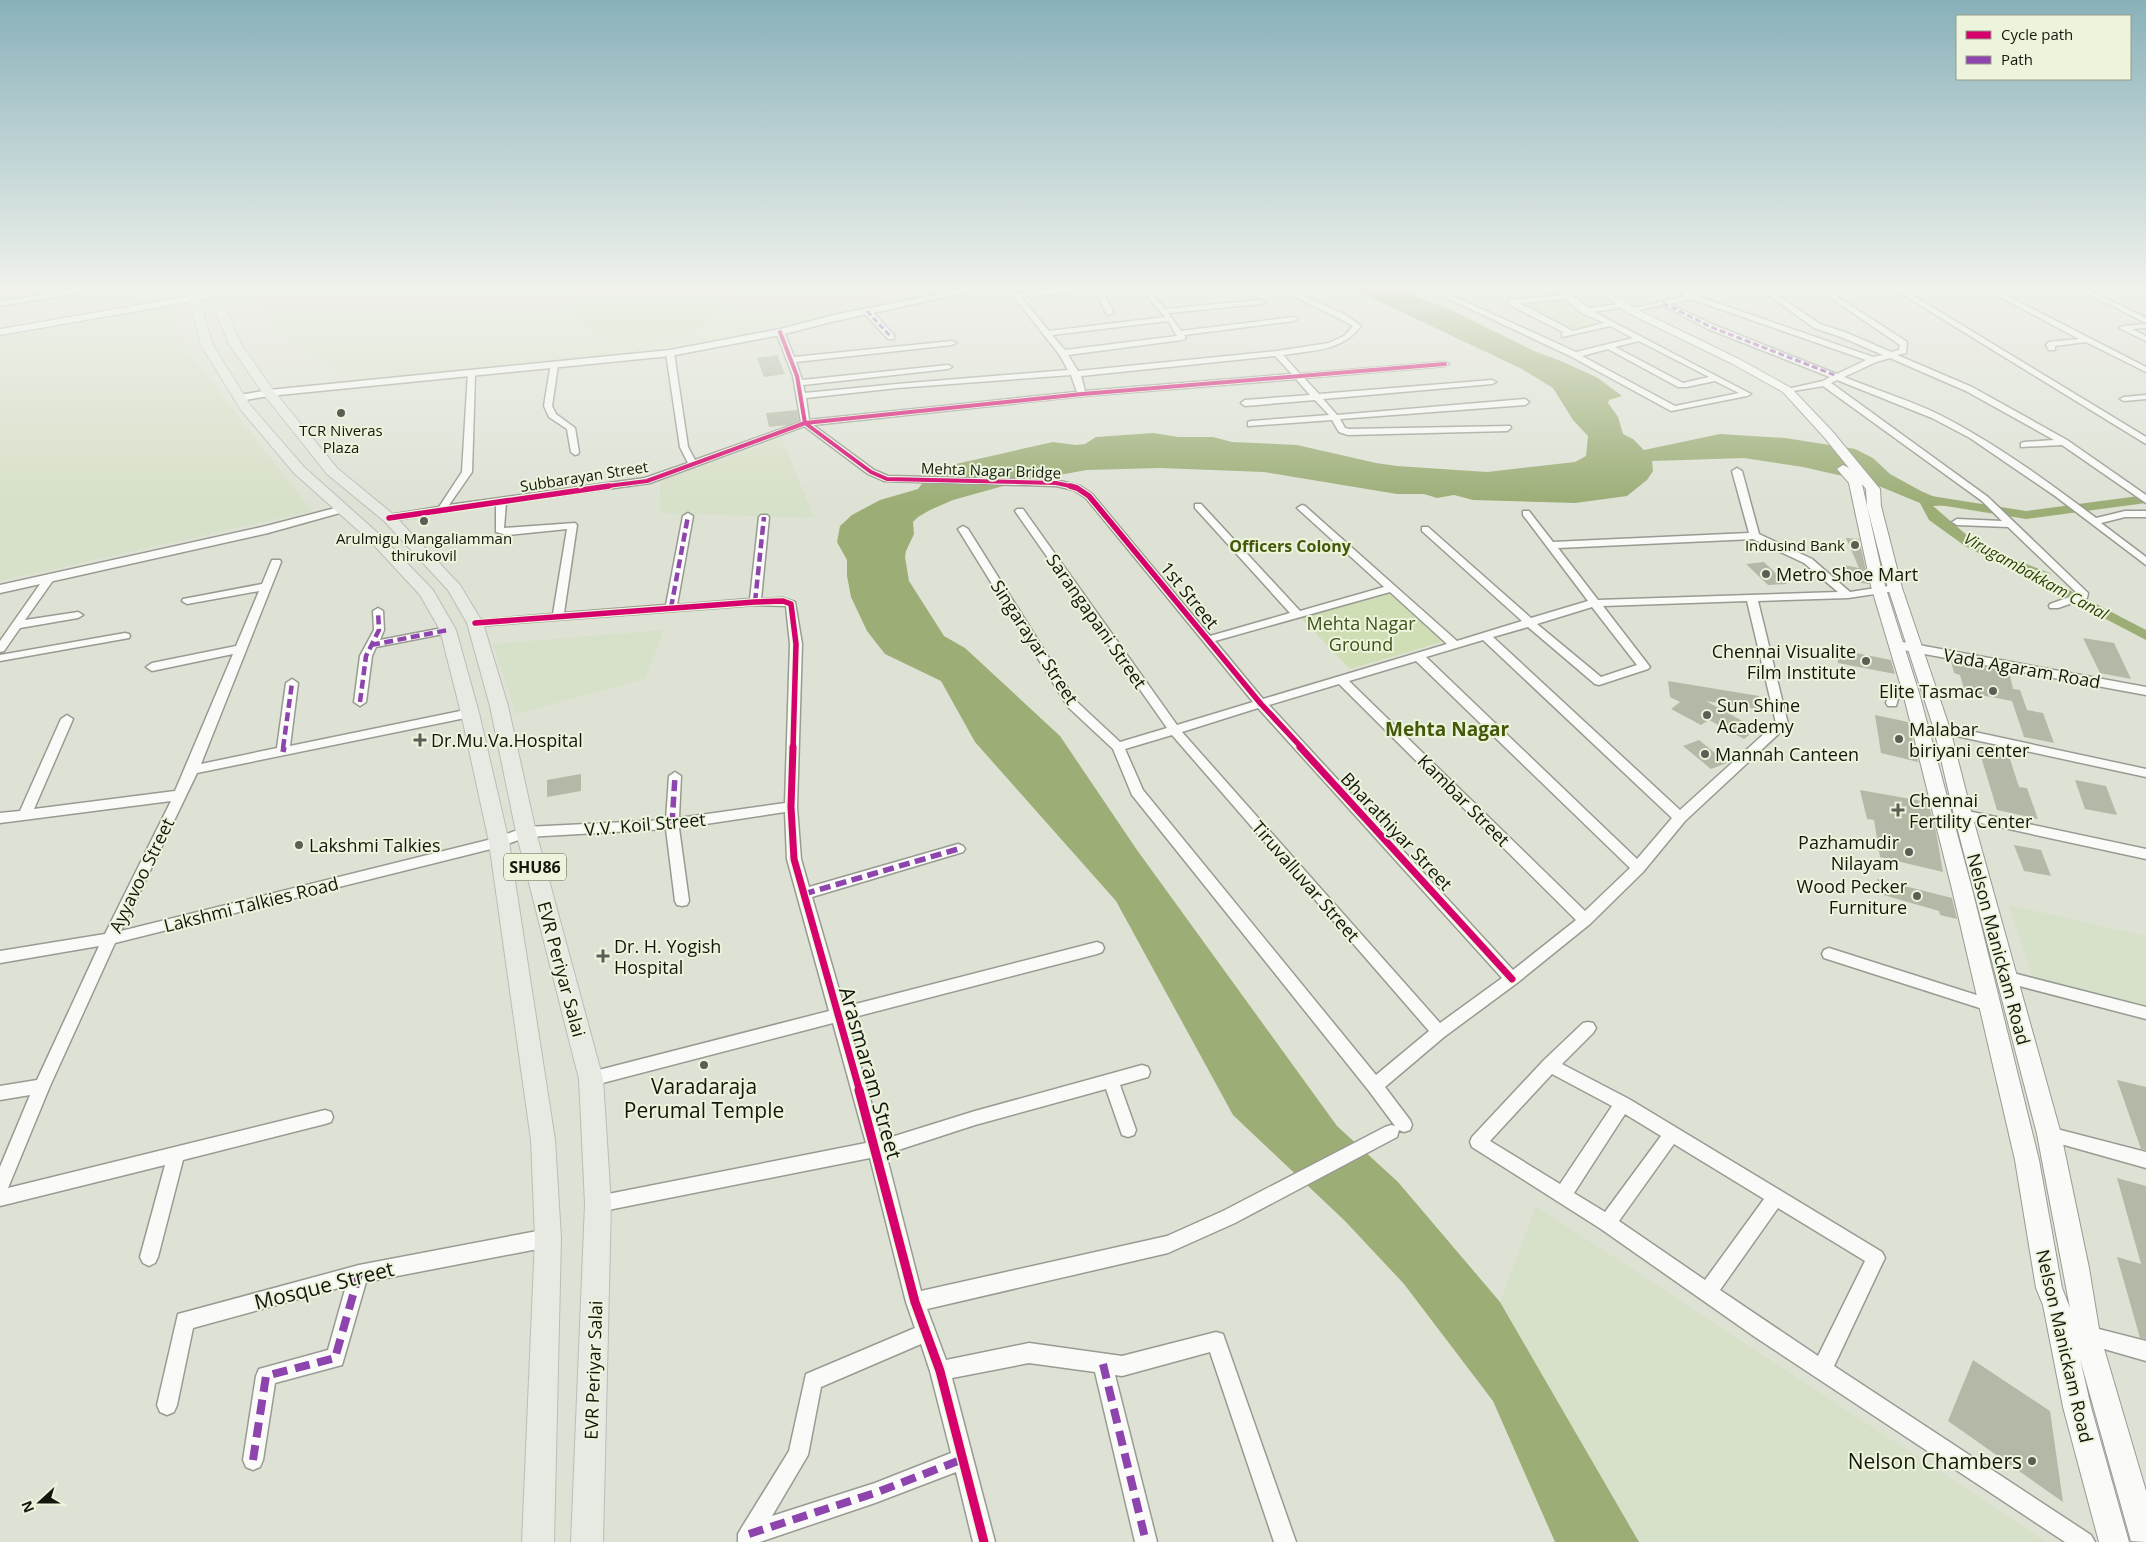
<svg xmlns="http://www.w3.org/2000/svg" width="2146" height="1542" font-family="'Open Sans',sans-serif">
<rect width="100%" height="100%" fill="#dee2d5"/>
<path fill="#d7e0c8" d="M249,288H960L834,313L734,337L554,363L356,380L280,334Z
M173,304L185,347L312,511L0,581V334Z
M782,438L814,518L660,513V481Z
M664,630L645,679L516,714L493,644Z
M2009,905L2146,936V1010L2034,982Z
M1536,1206L2047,1542H1640L1500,1302Z"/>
<path fill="#d0deb5" d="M3,288H114L0,307Z
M575,288H738L739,290C727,305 715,321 696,329C670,340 602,347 581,324C578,321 577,314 575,310C573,302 570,296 575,288Z
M840,288H946C908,296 877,306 840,288Z
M1563,300L1596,325L1569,331L1517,304Z
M1392,593L1445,641L1350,669L1301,618Z"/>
<path fill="#9cad76" d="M1351,288H1398L1424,300L1447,308L1534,351L1561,361L1598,378L1622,396L1609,400L1608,403L1618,417L1623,434L1633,439L1644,450L1720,434L1785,438L1855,449L1873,458L1890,474L1921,491L1953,505L1933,506L1969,537L2000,554L2052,574L1989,558L1965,546L1929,520L1920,503L1869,482L1803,467L1744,458L1652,461L1653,471L1647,480L1627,496L1575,503L1473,500L1454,495L1437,498L1424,494H1397L1264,472L1160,468L1087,470L1014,483L953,500L930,510L918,517L913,522L914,534L906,551L905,557L909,581L944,636L965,648L1060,736L1137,850L1337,1126L1398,1182L1500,1302L1639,1542H1555L1493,1401L1404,1284L1345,1221L1233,1115L1116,901L975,742L941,681L885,654L867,631L851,597L847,576V560L837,542L840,526L852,515L880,500L918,489L931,472L938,468L1053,442L1076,445L1085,444L1096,437L1153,433L1178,437H1213L1232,442L1297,445L1376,463L1397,466L1487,472L1575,462L1586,456L1588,436L1573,420L1553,388L1522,369Z"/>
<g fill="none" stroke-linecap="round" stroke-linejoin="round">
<path fill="#9cad76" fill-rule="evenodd" d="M1925,495L2026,511L2146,495V503L2026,519L1921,502L1919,499L1921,496Z
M1998,553L2146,630V640L1993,560L1991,557Z"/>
</g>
<path fill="#b3b9a6" d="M777,355L785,374L764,377L757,358Z
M797,410L799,421L788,425L769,427L766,413Z
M1846,538L1859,539L1869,584L1847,581L1844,565L1859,568Z
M1764,562L1787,584L1768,585L1746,564Z
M2083,638L2114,643L2131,679L2100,673Z
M1836,649L1891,660L1895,674L1838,663Z
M1951,661L2009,672L2013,689L2020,690L2027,710L2043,713L2054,743L2024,737L2012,701L1965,692L1960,675L1954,673Z
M1668,681L1759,696L1762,710L1706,701L1757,729L1744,739L1709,720L1701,725L1671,709L1680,702L1670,697Z
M1875,715L1908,722L1918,762L1881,753Z
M1699,740L1727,763L1711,769L1683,746Z
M1979,750L2009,756L2019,787L2027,788L2038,819L1997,810Z
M581,774V791L547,797V780Z
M2075,780L2106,786L2117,815L2085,809Z
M1860,790L1928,802L1936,832L1943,872L1880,857L1874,820L1867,819Z
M2014,845L2041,850L2051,876L2024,871Z
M1877,879L1952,898L1957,919L1940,915L1939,911L1880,894Z
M2117,1080L2146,1087V1150L2141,1149Z
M2117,1178L2146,1186V1339L2140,1338L2117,1257L2141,1264Z
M1973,1360L2050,1411L2063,1502L1948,1421Z"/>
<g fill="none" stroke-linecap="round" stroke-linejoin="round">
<g stroke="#989b91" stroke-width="3">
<path id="minor" d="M80,288H89L80,293L0,306V302Z
M1007,288H1014L1017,293L1066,288H1101L1114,313L1107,315L1095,290L1021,297L1049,331L1165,317L1140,288H1147L1165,309L1261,300L1265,302L1261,304L1168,313L1181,331L1294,317L1298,319L1294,321L1184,335L1186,338L1182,340L1068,355L1078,371L1277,351L1329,343L1344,336L1353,326L1340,319L1276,288H1286L1346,315L1361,326C1341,352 1313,350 1283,355L1300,374L1445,362L1449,364L1445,366L1304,378L1319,394L1492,380L1496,382L1492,384L1323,399L1337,415L1525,399L1529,402L1525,405L1340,419L1345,428L1349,429L1510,426L1511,428L1507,431L1348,435L1339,432L1332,420L1248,426V422L1251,421L1329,415L1315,400L1245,406L1241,403L1245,400L1310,395L1296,379L1082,396L813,425L874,470L888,476L1056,480L1080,486L1092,494L1210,636L1290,613L1195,508V504H1201L1300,611L1384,587L1297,508L1302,505L1305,506L1457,641L1522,621L1422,531V527H1428L1531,618L1588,601L1523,515V511H1529L1553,542L1749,533L1732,471L1737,468L1742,471L1759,534L1812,559L1850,592L1895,585L1900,588L1895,591L1848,598L1758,601L1788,724L1786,727L1685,821L1643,872L1590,924L1517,983L1444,1037L1385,1087L1410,1120L1412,1125L1410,1130L1404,1132L1399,1130L1397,1137L1235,1223L1168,1253L927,1309L946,1360L1029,1343L1122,1356L1216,1332L1223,1334L1296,1542H1274L1210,1352L1122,1376L1115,1375L1157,1542H1135L1095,1372L1029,1363L952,1378L995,1542H973L956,1472L875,1503L760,1542H738V1534L742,1527L789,1451L806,1374L915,1328L906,1302L870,1158L598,1212L592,1210L589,1204L592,1198L598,1196L866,1143L833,1023L591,1086L585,1084L583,1079L585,1074L591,1072L829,1011L787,859L785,812L679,828L689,901L687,905L682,906L677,905L675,901L666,829L527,837L499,847L115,943L50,1086L8,1188L325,1110L331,1112L333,1117L331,1122L325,1124L183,1160L158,1257L155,1263L149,1266L143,1263L140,1257L165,1165L0,1206V1167L30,1095L0,1100V1086L37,1080L99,946L0,963V951L105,934L171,801L0,823V813L20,811L61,719L67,715L73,719L34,809L175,791L233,654L152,671L146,667L152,663L236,646L259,591L187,604L182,601L183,599L262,584L272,560H280L281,562L201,764L277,748L286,683L292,679L298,683L290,746L470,709L476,713L470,717L197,773L121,931L496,838L526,827L666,820L669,776L675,772L681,776L679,818L785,803L790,644L786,606L755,605L475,626L471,625L470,623L471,621L553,614L567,529L507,535L496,532V504L389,521L384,518L389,515L439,507L462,472L468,372L475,374L472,472L449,505L645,478L688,463L680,447L666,353L670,351L674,353L688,447L695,460L801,422L793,376L776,332L780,330L784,332L794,357L952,341L956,343L952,345L796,362L802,380L948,365L952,367L948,369L803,385L805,393L897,384L1068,370L1059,354ZM1168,321L1177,336L1065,350L1052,335ZM1275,356L1292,374L1085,391L1081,376ZM1071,375L1077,392L809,420L806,398L897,388ZM804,426L868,474L884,481L1056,486L1074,490L1086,498L1253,702L1177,725L1023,509H1017L1015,511L1167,728L1120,742L1076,701L968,529L963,526L958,529L1068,707L1113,749L1132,795L1369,1091L1395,1126L1391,1125L1385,1127L1223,1211L1167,1236L921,1291L886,1154L975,1125L1106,1089L1122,1135L1128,1137L1134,1135L1136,1130L1120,1085L1148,1077L1150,1072L1148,1067L1142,1065L975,1111L882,1140L847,1019L1097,954L1102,952L1104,948L1102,944L1097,942L844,1007L812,897L963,852L965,849L963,846L958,844L809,887L801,859L797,807L802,644L795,602L783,598L761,599L769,517L767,515H761L759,517L750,599L677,605L693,516L688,513L683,516L666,605L564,613L577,525L575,523L504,528L506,503L650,483ZM1753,539L1804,563L1838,592L1598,600L1558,548ZM1390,592L1447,644L1263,699L1215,641ZM1747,601L1776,723L1680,810L1493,637L1528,627L1595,684L1599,685L1648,669L1650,667L1603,606ZM1592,607L1637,665L1601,677L1537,624ZM1483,640L1672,818L1637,859L1426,657ZM1416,661L1630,868L1585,911L1349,681ZM1339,684L1576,920L1513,970L1269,705ZM1258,708L1502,978L1440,1023L1182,732ZM1172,735L1429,1031L1376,1075L1143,790L1125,749ZM921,1344L930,1371L951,1453L875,1483L772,1516L808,1455L821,1387Z
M1426,288H1436L1441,291L1497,288L1449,294L1576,352L1633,338L1610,326L1562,337V333H1565L1508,304V300L1562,295L1554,288H1562L1589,308L1619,304V308L1594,312L1751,394L1747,396L1671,411L1572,357ZM1566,299L1582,313L1604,323L1573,331L1519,303ZM1639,341L1709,377L1683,383L1615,347ZM1608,349L1678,387H1686L1715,381L1739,393L1675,406L1582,356Z
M1677,288H1685L1694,295L1873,357L1883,355L1841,337L1814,328L1759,288H1767L1820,324L1847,333L1891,352L1899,350L1900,345L1816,288H1824L1907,342L1906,353L1897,355L1972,387L2067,440L2146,495V503L2062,445L2021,447V443L2024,442L2054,440L1966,391L1890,358L1876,362L1844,377C1876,390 1909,400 1940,415C1995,443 2047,481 2096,518L2125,511H2146V517H2125L2101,523L2146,557V565L2055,496L1970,438L1932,418L1837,380L1831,383L1988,497L2088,593L2087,598L2058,608H2050L2049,606L2050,604L2078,594L2008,527L1957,525L1952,522L1957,519L2002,521L1982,501L1823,386L1787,392L1783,390L1823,381L1830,377L1708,329L1662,305L1630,312L1626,310L1685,296ZM1691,299L1866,360L1837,374L1714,325L1670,304Z
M1892,288H1901L2146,437V444Z
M1983,288H1992L2146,367V372L2086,342L2055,346V350H2049L2046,345L2049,342L2079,339Z
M2076,288H2085L2146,318V323Z
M864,309H870L894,335V339H888L864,313Z
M2146,324V328L2132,329L2146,336V341L2119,328L2123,326Z
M551,363L558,365L552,406L556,414L575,428L579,452L578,454L575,455L571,452L567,429L549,417L544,406Z
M2146,395V399L2124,401L2120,399L2124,397Z
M49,576L54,579L25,620L78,612L83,615L78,618L20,628L4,651L0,652V641L45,577Z
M378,608L383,611L384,630L380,640L448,627L453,630L448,633L376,647L372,656L366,702L360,706L354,702L360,656L374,630L373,611Z
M125,633L129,634L130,636L129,638L0,661V655Z
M1902,688L1915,690L1917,693L1911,697L1899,696L1896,706H1888L1886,703L1890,691Z
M1942,725L2146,769V777L1938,732L1936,729Z
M1963,810L2146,849V859L1958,818L1957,815L1958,812Z
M1829,948L1989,999L1994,1001L1997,1005L1994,1009L1989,1011L1824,958L1822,954L1824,950Z
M2005,971L2146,1007V1019L2000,981L1998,977L2000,973Z
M1588,1022L1593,1023L1596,1028L1593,1033L1562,1064L1629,1099L1882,1252L1885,1258L1882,1264L1834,1366L2091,1535L2095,1542H2065L1755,1337L1601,1229L1472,1147L1470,1142L1472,1137L1544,1060L1583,1023ZM1552,1074L1612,1106L1560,1184L1490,1141ZM1625,1114L1661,1136L1605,1212L1574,1193ZM1674,1144L1764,1199L1705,1280L1619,1221ZM1778,1208L1865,1261L1818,1356L1720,1290Z
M2049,1127L2146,1152V1168L2043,1139L2041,1134L2043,1129Z
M548,1229L554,1232L557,1238L554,1244L548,1247L366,1282L342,1365L275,1383L263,1460L260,1467L253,1470L246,1467L243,1460L256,1376L259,1369L328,1350L346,1286L193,1328L177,1405L174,1412L167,1415L160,1412L157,1405L178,1314L359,1265Z
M2087,1326L2146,1341V1361L2080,1342L2078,1335L2080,1328Z"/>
</g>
<g stroke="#989b91" stroke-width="3">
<path id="tertiary" d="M969,288H988L835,321L780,335L670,356L269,396L239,401L234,398L239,395L269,390L670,350L780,329L834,315Z
M343,506L349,509L347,511L268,533L0,593V585L266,526Z
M1897,641L2146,687V695L1892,648L1890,645L1892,642Z"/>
</g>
<g stroke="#989b91" stroke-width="2">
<path id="secondary" d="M1596,288H1608L1634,308L1739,359L1791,388L1832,431L1880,489L1881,506L1902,588L1950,729L1972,815L2061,1134L2089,1268L2100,1335L2146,1491V1542L2131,1541L2080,1359L2091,1407L2129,1542H2099L2063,1407L2043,1305L2036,1288L2015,1160L1952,889L1903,693L1871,586L1849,483L1837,469L1843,465L1849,468L1824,437L1783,392L1731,363L1626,312ZM1862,484L1866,489L1867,506L1888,588L1934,729L1954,815L2037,1134L2070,1308L2062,1288L2039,1160L1972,889L1919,693L1885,586Z
M214,292L218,293V297L0,335V329Z"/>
</g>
<g stroke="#bbbdb7" stroke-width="2">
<path id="primary" d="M186,288H196L213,345L250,405L304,467L380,535L433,590L456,630L479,713L509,842L555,1140L561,1238L554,1542H522L535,1238L531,1140L489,842L461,713L440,630L420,595L370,541L294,473L241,410L201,345Z
M206,288H216L241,344L273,390L337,468L394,515L460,585L483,623L508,706L536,832L603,1079L611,1204L603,1542H571L585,1204L579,1079L516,832L490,706L467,623L448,590L384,521L327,474L265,396L229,344Z"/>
</g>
<use href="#minor" fill="#fafbf9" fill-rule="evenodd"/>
<use href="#tertiary" fill="#fafbf9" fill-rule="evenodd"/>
<use href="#secondary" fill="#fafbf9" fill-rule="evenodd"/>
<use href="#primary" fill="#e7eae3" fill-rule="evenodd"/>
<path stroke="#8e44ad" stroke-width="3" stroke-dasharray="6 3" stroke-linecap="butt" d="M1663,303L1711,327L1837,376
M867,311L891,337"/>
<path stroke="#8e44ad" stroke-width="4.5" stroke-dasharray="9 4.5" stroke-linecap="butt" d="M755,602L764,517
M671,608L688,516
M371,645L448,630
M360,702L366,656L379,630L378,611
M283,748L292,683"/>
<path stroke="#8e44ad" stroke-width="5.5" stroke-dasharray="11 5.5" stroke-linecap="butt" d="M283,752L284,747
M672,824L675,776
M804,894L958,849"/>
<path stroke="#8e44ad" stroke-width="8" stroke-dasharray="15 8" stroke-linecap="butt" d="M1103,1364L1146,1542
M253,1460L266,1376L335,1358L359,1274
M749,1534L875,1493L963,1459"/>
<g stroke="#ecf5dc" stroke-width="5.5">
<path id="cycleway-far3" d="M780,332L797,376L805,423L871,472L887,479L1056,483L1075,487
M600,487L647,481L805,423L1082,394L1445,364"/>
</g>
<g stroke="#ecf5dc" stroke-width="8">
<path id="cycleway-far2" d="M1070,486L1077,488L1089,496L1261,704L1302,748
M389,518L609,486
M475,623L755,602L783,601L791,604L796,644L793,748"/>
</g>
<g stroke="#ecf5dc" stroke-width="10">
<path id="cycleway-far1" d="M793,747L791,807L794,859L860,1092
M1300,747L1512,979"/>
</g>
<g stroke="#ecf5dc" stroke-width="12">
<path id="cycleway" d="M859,1090L915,1302L940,1371L984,1542"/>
</g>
<use href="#cycleway-far3" stroke="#d6006c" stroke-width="4"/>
<use href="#cycleway-far2" stroke="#d6006c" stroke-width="5.5"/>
<use href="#cycleway-far1" stroke="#d6006c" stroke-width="7"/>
<use href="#cycleway" stroke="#d6006c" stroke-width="9"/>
</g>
<linearGradient id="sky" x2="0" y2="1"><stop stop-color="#89b1ba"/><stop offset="0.57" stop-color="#f0f2ec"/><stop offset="1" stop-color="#f0f2ec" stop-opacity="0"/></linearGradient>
<rect width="2146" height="504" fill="url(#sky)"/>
<g fill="#5b5e54" stroke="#ecf5dc" stroke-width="2">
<circle cx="341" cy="413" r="5"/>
<circle cx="424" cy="521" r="5"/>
<circle cx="1855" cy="545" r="5"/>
<circle cx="1766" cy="574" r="5"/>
<circle cx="1866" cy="661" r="5"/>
<circle cx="1993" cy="691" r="5"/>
<circle cx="1707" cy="715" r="5"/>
<circle cx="1899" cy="739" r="5"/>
<path d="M417.5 732.5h5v5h5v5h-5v5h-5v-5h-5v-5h5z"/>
<circle cx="1705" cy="754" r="5"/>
<path d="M1895.5 802.5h5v5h5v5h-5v5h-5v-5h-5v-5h5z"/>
<circle cx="299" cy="845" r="5"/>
<circle cx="1909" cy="852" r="5"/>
<circle cx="1917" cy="896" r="5"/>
<path d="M600.5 948.5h5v5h5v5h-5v5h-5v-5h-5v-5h5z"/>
<circle cx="704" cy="1065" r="5"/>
<circle cx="2032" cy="1461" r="5"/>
</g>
<g text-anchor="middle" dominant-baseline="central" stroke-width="4" stroke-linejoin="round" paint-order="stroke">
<g font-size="15" fill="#14170e" stroke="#ecf5dc">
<text x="341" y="430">TCR Niveras<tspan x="341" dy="17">Plaza</tspan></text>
<text x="424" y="538">Arulmigu Mangaliamman<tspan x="424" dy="17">thirukovil</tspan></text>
<text x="1845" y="545" text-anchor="end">Indusind Bank</text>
</g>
<g font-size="15" fill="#14170e" stroke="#ecf5dc">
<text transform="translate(991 470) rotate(2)">Mehta Nagar Bridge</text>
<text transform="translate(584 476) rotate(-9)">Subbarayan Street</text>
</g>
<g font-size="16" font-weight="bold" fill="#45580a" stroke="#ecf5dc">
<text x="1290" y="546">Officers Colony</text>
</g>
<g font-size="16" font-style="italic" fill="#313f07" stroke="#ecf5dc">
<text transform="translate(2036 576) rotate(29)">Virugambakkam Canal</text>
</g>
<rect fill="#ecf5dc" stroke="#555a4c" stroke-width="1" x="504" y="853.5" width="62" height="27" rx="4"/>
<g font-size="16" font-weight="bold" fill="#14170e">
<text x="535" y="867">SHU86</text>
</g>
<g font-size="18" fill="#14170e" stroke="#ecf5dc" text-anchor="start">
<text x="1776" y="574">Metro Shoe Mart</text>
<text x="1856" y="651" text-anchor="end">Chennai Visualite<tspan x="1856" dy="21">Film Institute</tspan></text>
<text x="1983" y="691" text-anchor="end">Elite Tasmac</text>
<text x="1717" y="705">Sun Shine<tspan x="1717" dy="21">Academy</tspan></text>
<text x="1909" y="729">Malabar<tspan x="1909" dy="21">biriyani center</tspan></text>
<text x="431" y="740">Dr.Mu.Va.Hospital</text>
<text x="1715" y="754">Mannah Canteen</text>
<text x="1909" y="800">Chennai<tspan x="1909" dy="21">Fertility Center</tspan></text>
<text x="1899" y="842" text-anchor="end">Pazhamudir<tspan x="1899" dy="21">Nilayam</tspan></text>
<text x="309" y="845">Lakshmi Talkies</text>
<text x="1907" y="886" text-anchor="end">Wood Pecker<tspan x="1907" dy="21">Furniture</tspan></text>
<text x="614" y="946">Dr. H. Yogish<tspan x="614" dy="21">Hospital</tspan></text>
</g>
<g font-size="18" fill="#14170e" stroke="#ecf5dc">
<text transform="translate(1190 595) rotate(51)">1st Street</text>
<text transform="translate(1097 621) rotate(55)">Sarangapani Street</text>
<text transform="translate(1035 642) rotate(57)">Singarayar Street</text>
<text transform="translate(2022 668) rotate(10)">Vada Agaram Road</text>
<text transform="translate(1464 800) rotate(45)">Kambar Street</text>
<text transform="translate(645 824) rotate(-5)">V.V. Koil Street</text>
<text transform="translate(1397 831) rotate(47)">Bharathiyar Street</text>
<text transform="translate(141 875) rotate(-64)">Ayyavoo Street</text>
<text transform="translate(1306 881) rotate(49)">Tiruvalluvar Street</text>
<text transform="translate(251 904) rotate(-14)">Lakshmi Talkies Road</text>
<text transform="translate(1999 949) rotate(75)">Nelson Manickam Road</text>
<text transform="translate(562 969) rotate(75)">EVR Periyar Salai</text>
<text transform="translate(2065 1346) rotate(77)">Nelson Manickam Road</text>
<text transform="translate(593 1370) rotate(-88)">EVR Periyar Salai</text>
</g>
<g font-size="18" fill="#42511c" stroke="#ecf5dc">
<text x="1361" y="623">Mehta Nagar<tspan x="1361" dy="21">Ground</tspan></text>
</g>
<g font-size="19" font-weight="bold" fill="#45580a" stroke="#ecf5dc">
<text x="1447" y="729">Mehta Nagar</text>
</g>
<g font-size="21" fill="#14170e" stroke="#ecf5dc">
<text transform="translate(871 1073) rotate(74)">Arasmaram Street</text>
<text transform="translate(324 1285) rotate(-14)">Mosque Street</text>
</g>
<g font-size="21" fill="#14170e" stroke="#ecf5dc">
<text x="704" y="1086">Varadaraja<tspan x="704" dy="24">Perumal Temple</tspan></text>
<text x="2022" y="1461" text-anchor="end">Nelson Chambers</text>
</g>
</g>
<rect x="1956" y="15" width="175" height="65" fill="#ecf5dc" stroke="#969c8a"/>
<rect x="1966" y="31" width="25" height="8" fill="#d6006c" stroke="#969c8a"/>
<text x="2001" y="40" font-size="15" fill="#14170e">Cycle path</text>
<rect x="1966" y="56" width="25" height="8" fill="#8e44ad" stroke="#969c8a"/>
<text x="2001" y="65" font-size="15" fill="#14170e">Path</text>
<g transform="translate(40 1502) rotate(249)" stroke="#ecf5dc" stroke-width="4" paint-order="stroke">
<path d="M0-4L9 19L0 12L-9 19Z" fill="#14170e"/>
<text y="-8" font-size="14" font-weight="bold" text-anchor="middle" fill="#14170e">N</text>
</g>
</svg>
